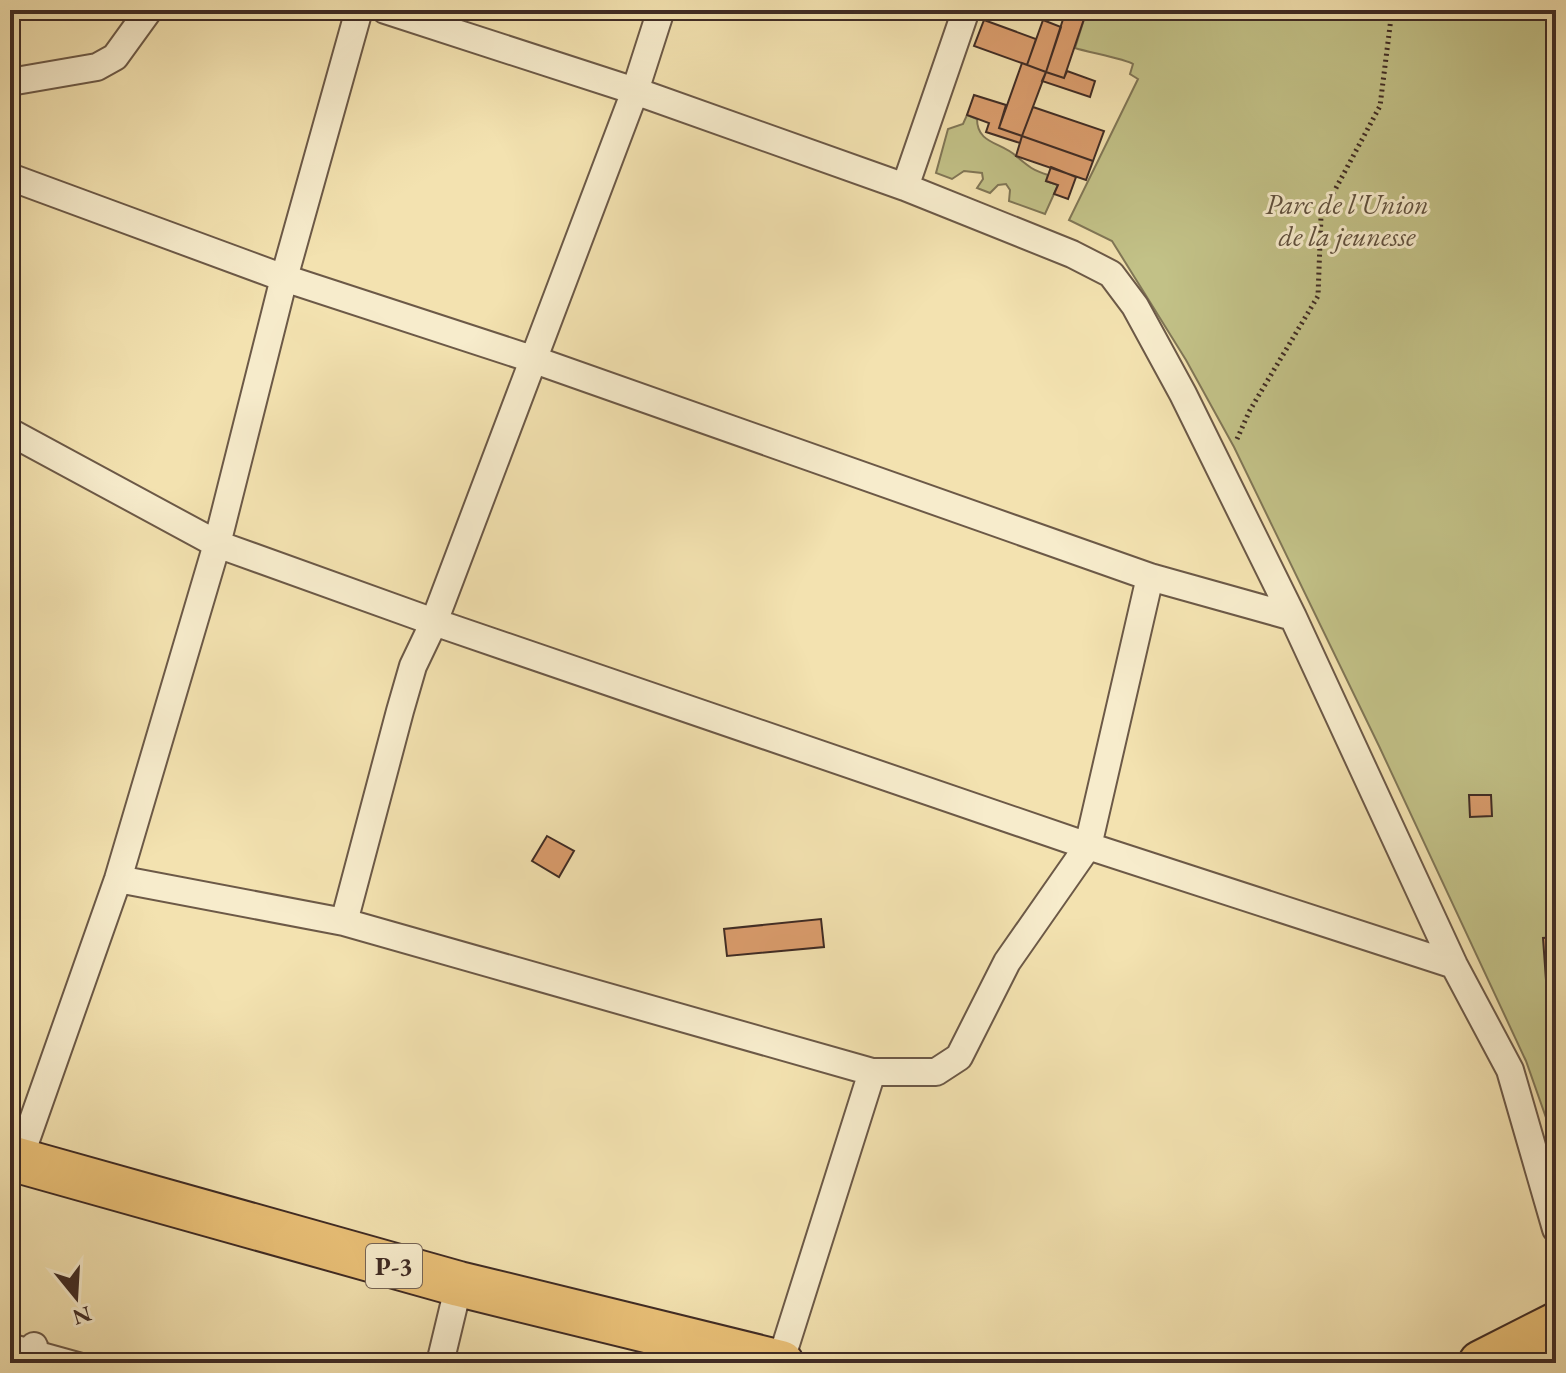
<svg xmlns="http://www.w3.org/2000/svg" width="1566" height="1373" font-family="'EB Garamond',serif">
<rect width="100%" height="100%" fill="#f3e2b0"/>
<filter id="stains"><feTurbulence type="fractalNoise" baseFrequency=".0025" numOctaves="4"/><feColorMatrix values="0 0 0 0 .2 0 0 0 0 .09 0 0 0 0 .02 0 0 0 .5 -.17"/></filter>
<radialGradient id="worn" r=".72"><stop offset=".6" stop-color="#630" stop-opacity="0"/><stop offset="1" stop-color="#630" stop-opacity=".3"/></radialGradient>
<path fill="#c2c187" stroke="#807656" stroke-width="2" d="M1087,10H1556V1146L1526,1061L1379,746L1234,447L1186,360L1112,241L1069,220L1138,79L1130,74L1133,64C1126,59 1087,52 1075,48Z
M967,115L977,119C977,144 1001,142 1016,156C1028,166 1032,170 1048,175L1046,181L1058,185L1045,214L1009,201L1010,190L1006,184L998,185L990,193L977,188L983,179L982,173L964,171L952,179L936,173L948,129L963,124Z"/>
<path fill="#db9d6d" stroke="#3f2b24" stroke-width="2" d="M1066,10H1087L1064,78L1046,72Z
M984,20L1036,39L1027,65L974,46Z
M1043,20L1061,27L1046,72L1027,65Z
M1022,63L1046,72L1022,136L999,128Z
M1067,71L1095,81L1090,97L1042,81L1046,72L1064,78Z
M974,95L1006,105L999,128L1022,136L1020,143L986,132L989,123L967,115Z
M1033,107L1104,131L1093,161L1022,136Z
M1022,136L1093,161L1086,180L1016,156Z
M1051,167L1076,177L1068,199L1054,194L1058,185L1046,181Z
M1469,795H1491L1492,816L1470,817Z
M547,836L574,851L559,877L532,861Z
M821,919L824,947L727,956L724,929Z
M1556,937V993L1547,994L1543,938Z"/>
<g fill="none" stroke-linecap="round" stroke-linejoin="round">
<g stroke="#6c5947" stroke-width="16">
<path id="lane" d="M10,1340L93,1363"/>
</g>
<g stroke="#6c5947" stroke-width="30">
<path id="street" d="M385,10L635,91L905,187L1072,254L1111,274L1135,306L1183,394L1293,617L1454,965L1510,1070L1556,1229
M10,82L97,67L115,57L149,10
M10,177L284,278L532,359L1150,577L1293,617
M905,187L966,10
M10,432L217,544L434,622L1088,846L1454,965
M118,879L344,922L872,1072H936L959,1057L1007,962L1088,846L1150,577
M344,922L400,711L413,666L434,622L635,91L661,10
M19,1160L118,879L217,544L284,278L359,10
M31,1363L34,1346
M440,1363L459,1284
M780,1363L872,1072"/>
</g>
<g stroke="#3f2b24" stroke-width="48">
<path id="highway" d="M10,1158L459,1284L781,1363
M1481,1363L1556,1325"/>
</g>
<path stroke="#3f2b24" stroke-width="5" stroke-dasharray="2 4" stroke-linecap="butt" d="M1140,10L1149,13
M1237,439L1250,410L1318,296L1321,216L1380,106L1392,10"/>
<use href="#lane" stroke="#f7eccc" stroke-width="12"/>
<use href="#street" stroke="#f7eccc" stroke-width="26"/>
<use href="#highway" stroke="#eac178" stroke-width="44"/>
</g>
<g text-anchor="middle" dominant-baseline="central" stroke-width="6" stroke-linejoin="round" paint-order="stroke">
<rect fill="#f7eccc" stroke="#766556" stroke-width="2" x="366" y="1244" width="56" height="44" rx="6"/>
<g font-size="26" font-weight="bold" fill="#3f2b24">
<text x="394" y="1266">P-3</text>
</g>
<g font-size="28" font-style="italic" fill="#60503d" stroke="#f7eccc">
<text x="1347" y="204">Parc de l'Union<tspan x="1347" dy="32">de la jeunesse</tspan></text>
</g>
</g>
<rect width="1566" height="1373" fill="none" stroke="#f3e2b0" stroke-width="40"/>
<rect x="12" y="12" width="1542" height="1349" fill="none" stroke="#3f2b24" stroke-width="4"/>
<rect x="20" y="20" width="1526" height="1333" fill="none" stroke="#3f2b24" stroke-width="2"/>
<g transform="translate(76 1297) rotate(162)" stroke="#f7eccc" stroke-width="6" paint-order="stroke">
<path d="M0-6L14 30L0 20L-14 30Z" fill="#3f2b24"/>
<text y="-12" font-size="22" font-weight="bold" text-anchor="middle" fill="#3f2b24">N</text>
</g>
<rect width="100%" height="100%" filter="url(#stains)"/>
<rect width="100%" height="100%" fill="url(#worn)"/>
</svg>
